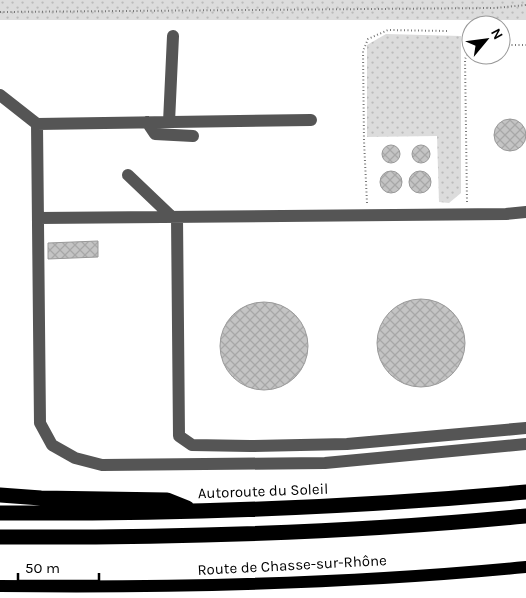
<svg xmlns="http://www.w3.org/2000/svg" width="526" height="598" font-family="Karla,sans-serif">
<defs>
<pattern id="grass-dots" width="8" height="8" patternUnits="userSpaceOnUse" patternTransform="scale(1.25)"><rect width="8" height="8" fill="#dcdcdc"/><path d="M2 2h.1M6 6h.1" fill="none" stroke="#bbb" stroke-width="1.8" stroke-linecap="round"/></pattern>
<pattern id="building-cross-hatch" width="8" height="8" patternUnits="userSpaceOnUse" patternTransform="scale(1.25)"><rect width="8" height="8" fill="#c4c4c4"/><path d="M0 0l8 8M0 8l8-8" fill="none" stroke="#a7a7a7"/></pattern>
</defs>
<rect width="100%" height="100%" fill="#fff"/>
<path fill="url(#grass-dots)" d="M0,0H526V20H0Z
M386,34L461,36V193L449,203L439,202L437,136L367,137V45Z"/>
<path fill="url(#building-cross-hatch)" stroke="#999" d="M494 135a16 16 0 1 1 32 0a16 16 0 1 1-32 0Z
M382 154a9 9 0 1 1 18 0a9 9 0 1 1-18 0Z
M412 154a9 9 0 1 1 18 0a9 9 0 1 1-18 0Z
M380 182a11 11 0 1 1 22 0a11 11 0 1 1-22 0Z
M409 182a11 11 0 1 1 22 0a11 11 0 1 1-22 0Z
M98,241V257L48,259V243Z
M377 343a44 44 0 1 1 88 0a44 44 0 1 1-88 0Z
M220 346a44 44 0 1 1 88 0a44 44 0 1 1-88 0Z"/>
<g fill="none" stroke-linecap="round" stroke-linejoin="round">
<path stroke="#777" stroke-width="2" stroke-dasharray="1 2.5" stroke-linecap="butt" d="M0,12L495,8L526,5
M501,45H526
M467,202L465,59L471,48
M367,203L364,141L363,51L368,39L388,30L447,31"/>
<path stroke="#555" stroke-width="12" d="M0,95L37,124L40,423L52,445L75,458L102,465L325,463L526,444
M147,122L155,134L193,136
M169,122L173,36
M37,124L311,120
M128,175L172,217
M177,217L179,436L192,445L250,446L347,444L526,428
M38,218L506,214L526,212"/>
<path stroke="#000" stroke-width="12" d="M0,586C175,588 351,584 526,567"/>
<path stroke="#000" stroke-width="15" d="M0,495L41,498L167,500L187,508
M0,513C176,514 351,508 526,492
M0,537C175,538 352,533 526,516"/>
</g>
<g text-anchor="middle" dominant-baseline="central" stroke-width="4" stroke-linejoin="round" paint-order="stroke">
<g font-size="15" fill="#000" stroke="#fff">
<text transform="translate(263 491) rotate(-2)">Autoroute du Soleil</text>
<text transform="translate(292 565) rotate(-3)">Route de Chasse-sur-Rhône</text>
</g>
</g>
<g transform="translate(486 40) rotate(61)"><circle r="24" fill="#ffffff" stroke="#999999"/>
<path d="M0-4L9 19L0 12L-9 19Z" fill="#000000"/>
<text y="-8" font-size="14" font-weight="bold" text-anchor="middle" fill="#000000">N</text>
</g>
<path d="M18 573v8h81v-8" fill="none" stroke="#000000" stroke-width="2.5"/>
<text x="25" y="573" font-size="15" fill="#000000" stroke="#ffffff" stroke-width="4" paint-order="stroke">50 m</text>
</svg>
